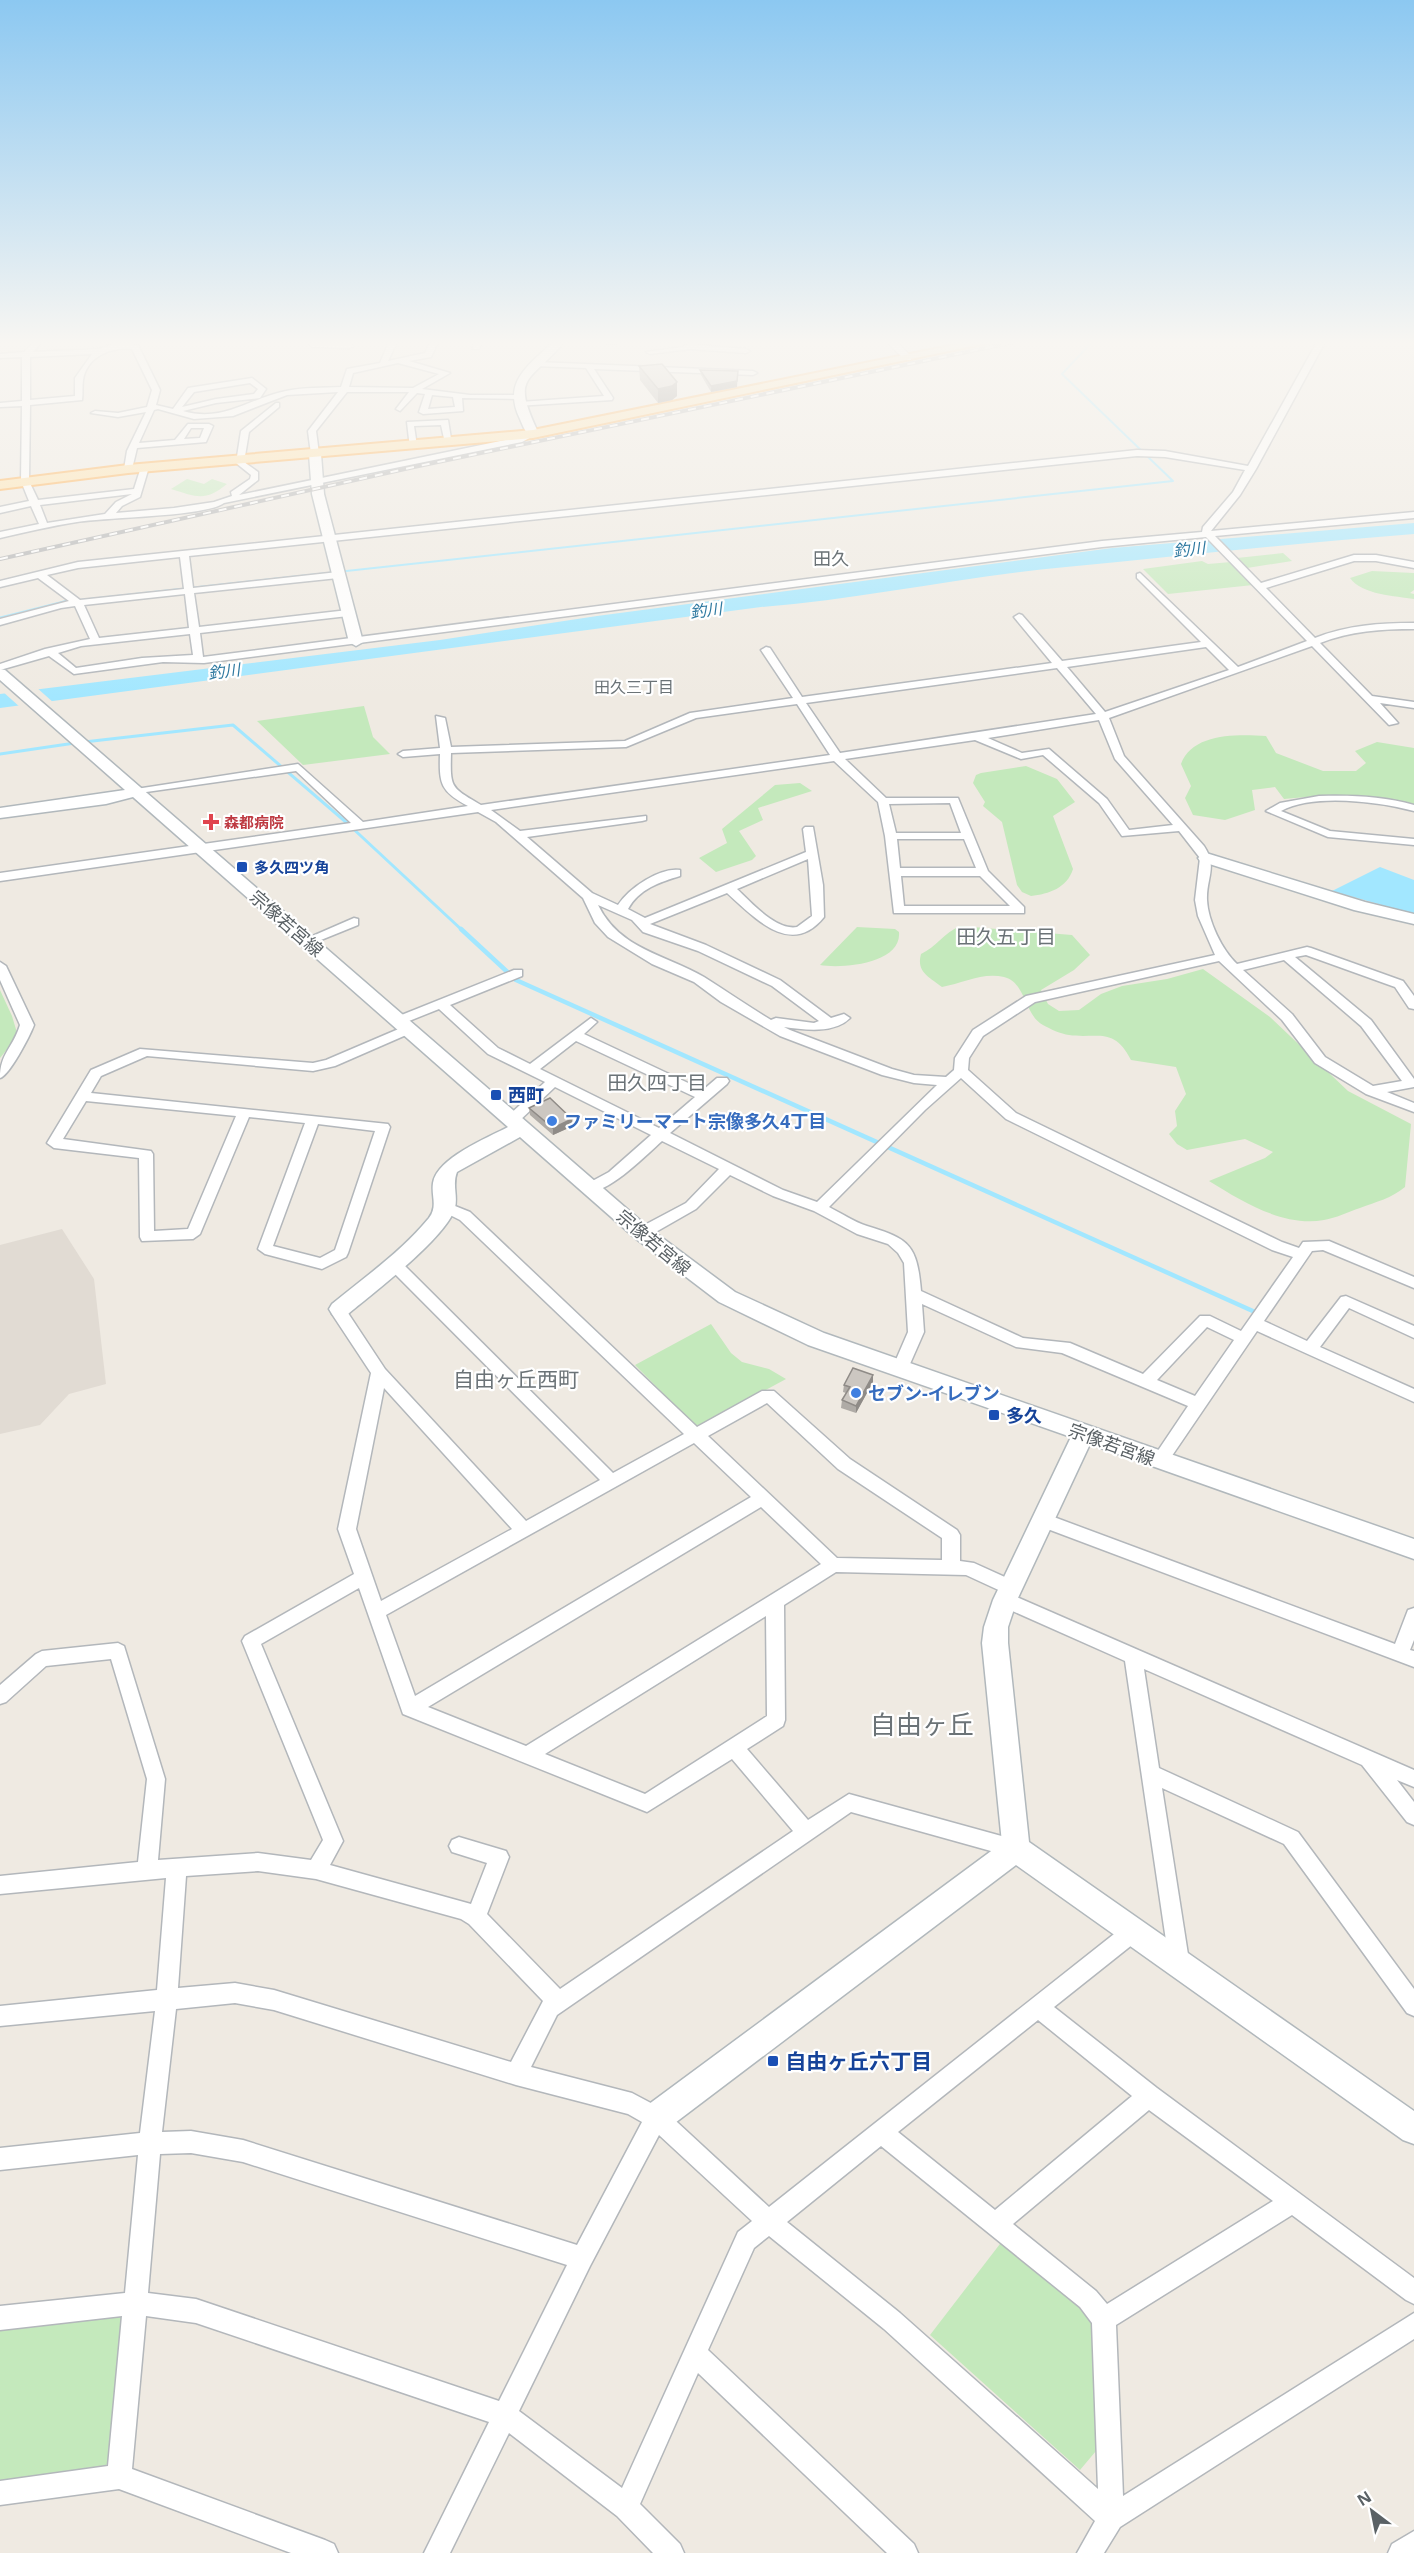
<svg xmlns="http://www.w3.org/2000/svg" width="1414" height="2553" font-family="'Noto Sans','Noto Sans JP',sans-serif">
<rect width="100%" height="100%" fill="#efeae2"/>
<path fill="#e1dbd3" d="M62,1229L94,1279L106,1384L69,1394L40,1425L0,1434V1245Z"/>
<path fill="#c4e9bc" d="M187,479L204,484L212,479L227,484C205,502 197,497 171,489Z
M1283,553L1292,561L1247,568L1237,558Z
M1202,561L1208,564L1231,562L1253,585L1168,594L1143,569Z
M1372,571L1414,573V590L1410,593L1414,594V599C1396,596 1362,595 1350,578Z
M364,706L373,737L390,754L303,765L257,721Z
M1266,736L1276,753L1323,771H1356L1366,763L1355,751L1377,742L1414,748V806L1329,795L1284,799L1275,787L1252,790L1255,810L1225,820L1193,815L1185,798L1191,786L1181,764C1192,733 1237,734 1266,736Z
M1026,766L1057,779L1075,802L1053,816L1073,869C1067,888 1049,894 1031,896L1022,892L1017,885L1002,822L983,806L985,802L973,783L976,775L981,773Z
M800,783L812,791L758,808L763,820L739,831L756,856L752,860L716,872L699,858L727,843L722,829L775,785Z
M960,926L1072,935L1090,955L1074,970L1041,990L1048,1004L1059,1011L1079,1010L1101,994L1122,986L1167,979L1203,969L1270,1017L1348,1091L1411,1124L1405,1187C1392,1198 1376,1202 1360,1208C1348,1212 1336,1218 1324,1220C1283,1227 1243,1202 1209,1181L1265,1158L1273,1152L1245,1139L1187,1150L1177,1144L1169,1134L1177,1126L1175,1111L1186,1094L1176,1067L1131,1060C1114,1026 1097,1039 1069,1035C1061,1034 1050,1029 1043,1025C1024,1015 1026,982 1004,977C983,972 963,983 942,987C929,977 916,972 921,954C936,947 944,933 960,926Z
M857,927L895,929L899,932C902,964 841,969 820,965Z
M0,990L12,1016L18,1036L0,1058Z
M711,1324L731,1353L742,1362L769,1369L786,1379L700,1426L694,1425L635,1365Z
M1003,2240L1094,2320L1096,2451L1080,2470L930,2335Z
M121,2315L123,2320L110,2461L103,2468L0,2482V2328Z"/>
<path fill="#a2e7ff" d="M1414,523V534C1298,543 1182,556 1066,567C964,576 863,599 761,607L0,708V694L440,640L597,616L1112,548Z
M1380,867L1414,880V914L1332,891Z"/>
<path fill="#efeae2" d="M36,687L54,703L21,708L2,691Z"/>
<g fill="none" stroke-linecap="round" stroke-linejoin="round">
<path stroke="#a2e7ff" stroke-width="2" d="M62,602L1173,481L1062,374L1092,342"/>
<path stroke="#a2e7ff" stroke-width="3" d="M0,618L72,600
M84,742L233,725L347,823L463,931
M0,754L75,743"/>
<path stroke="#a2e7ff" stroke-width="4.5" d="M461,929L516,980L1255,1312"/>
<g stroke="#b3b7bb" stroke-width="3">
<path id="street" d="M34,342H42L33,352L99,349L117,343L138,345L160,390L156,405L173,409L188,388L252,378L266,389L260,398L216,403L183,411C224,423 249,398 286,391C304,387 323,388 341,387L347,369L380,363L389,342H397L388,361L425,353L430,342H438L431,357L409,361L450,373L422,389L470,395H518L522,397L518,399L462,398L463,411L423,414L419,412L425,394L417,393L400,411L396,409L409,392H347L316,431L319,454L315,457L311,454L308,431L338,392L287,395L233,416L194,419L158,409L154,410L139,443L175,440L188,424H209L213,426L206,442L137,448L132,469L128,472L124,469L127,451L146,412L118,417L91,413L95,411L118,413L147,407L152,390L132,349C111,347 87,356 83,380C82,387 83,393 82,400L30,405L29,481L38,500L134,489L141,467L145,464L149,467L140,497L122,506L116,513L174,508L214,502L232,496L231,492L250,479L251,475L236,463L241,431L276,403H279V407L249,432L244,462L258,472V480L239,495L520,437L533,432L537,434L522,442L224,503C205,517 106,517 77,522C51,526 26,532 0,538V532L39,524L31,506L0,513V507L29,501L21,481L22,406L0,407V403L22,401V357L0,358V354L24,352ZM92,354L75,378V396L30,400V357ZM398,363L439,374L413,388L349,387L353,373ZM250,383L258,389L254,394L216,399L182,407L194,392ZM432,395L453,397L455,407L428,409ZM191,428H204L200,438L184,439ZM132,494L116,502L105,514L47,523L40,505Z
M307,342L350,344L354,346L350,348L313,347Z
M474,342H482L479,349H473Z
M601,342H619L615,344Z
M686,342H694L697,345L746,349L750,351L746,353L690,349L650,354L646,352L683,347L688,344Z
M887,342H896L911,356V360H905Z
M1317,342H1325L1256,469L1240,495L1211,531L1414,512V518L1215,536L1261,583L1354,555H1376L1414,562V568L1376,561H1354L1266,588L1315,638C1347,625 1380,623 1414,623V629C1382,629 1350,631 1320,643L1372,696L1414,702V708L1380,703L1398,723L1389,725L1312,646L1109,718L1124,756L1204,846C1218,867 1206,878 1207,900C1208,921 1222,950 1237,964L1307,947L1311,948L1403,981L1414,996V1009L1409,1008L1395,987L1306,955L1295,957L1371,1020L1414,1079V1087L1387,1092L1414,1103V1112L1366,1094L1315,1063L1282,1020L1219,961L1035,1002L983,1036L969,1058L968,1070L1016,1113L1282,1242L1299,1248L1303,1242L1329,1241L1414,1277V1288L1323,1250L1312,1251L1264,1321L1307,1341L1341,1297L1346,1296L1414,1326V1338L1349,1308L1320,1347L1414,1389V1402L1257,1331L1165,1466H1153L1151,1461L1188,1406L1062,1353L1016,1347L922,1304L924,1332L906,1373H894L892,1369L908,1332L904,1263L898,1253L888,1244L857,1234L814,1211L773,1196L730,1175L696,1209L647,1237H637L635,1233L637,1229L686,1203L719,1169L662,1141C647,1154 606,1197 585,1191L583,1188L585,1185L609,1172L651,1135L555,1087L517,1123H507L505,1120L507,1117L545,1082L488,1054L439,1009L399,1025L393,1021L394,1018L514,970H522V976L450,1005L498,1048L530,1064L591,1018L597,1022L584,1034L703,1090L717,1078H727L729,1081L727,1084L670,1133L783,1190L817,1202L937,1085L914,1083L882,1075L780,1036L721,1002L694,982L652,964L608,937L595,923L583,898L496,822L478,812L0,881V873L351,823L296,771L132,794V790L136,789L298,764L363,822L468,806C441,791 439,785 440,754L403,757L398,754L403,751L440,748L436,716L445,718L451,747L625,741L690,713L793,698L761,650L766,647L770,648L802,697L1052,663L1014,617L1019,614L1022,615L1062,661L1201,642L1137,578V574L1140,573L1238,667L1307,641L1206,537L1102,547L204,663L163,662L74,674L49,656L0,670V664L45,649L90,639L75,606L61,608L0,625V619L69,601L38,578L0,587V581L78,562L1137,450L1165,451L1248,466ZM1137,456L1165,457L1245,470L1233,492L1203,527L1202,532L1102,541L203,657L200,633L348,616L353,613L348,610L199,627L194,593L338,578L343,575L338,572L193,588L189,556ZM180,557L184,589L80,600L47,575L78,568ZM185,594L189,628L99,638L84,605ZM190,634L193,655L142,658L76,668L58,653L81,646ZM1206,647L1229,670L1105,712L1067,667ZM1057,668L1096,714L840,753L806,703ZM797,704L830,755L481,805C451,787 450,789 451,753L626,747L696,718ZM1099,720L1115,759L1173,825L1129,830L1107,799L1049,749L1022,753L988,738ZM975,740L1021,759L1043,755L1099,803L1122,836L1179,831L1200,858L1195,900L1198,916L1215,955L1026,996L973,1030L955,1058L954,1070L946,1077L914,1075L892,1069L790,1030L784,1027C805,1030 834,1034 850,1018L844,1014L831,1018L780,980L706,945L650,924L727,893C755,918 791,958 824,917L823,885L813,827H805L803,829L806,852L645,918L628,909C639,889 660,882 680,876V870C660,867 629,888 618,905L592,893L527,837L642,821L646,820V816L520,831L491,810L834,761L878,802L885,836L894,913H1024V907L988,871L958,798H886L845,759ZM950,803L961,833H896L889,804ZM897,839H964L976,868H900ZM808,859L812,916L797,927C776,931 751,902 737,889ZM901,876H980L1010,906H904ZM598,905L632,920L643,932L698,951L772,986L819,1021L814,1023L776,1018L771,1020C748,1006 726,991 704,977C665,954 620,950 598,905ZM1284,960L1361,1026L1402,1081L1373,1086L1325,1057L1292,1014L1243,970ZM576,1041L695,1097L659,1128L540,1069ZM961,1078L1006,1119L1272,1250L1293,1257L1241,1331L1210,1316H1200L1143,1374L1070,1343L1023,1338L921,1291C917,1245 910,1239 867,1226C854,1222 841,1213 829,1207L925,1110ZM1207,1327L1234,1340L1195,1396L1157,1380Z
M537,362L753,371L757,373L753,375L594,369L613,398L612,400L517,406V402H520L604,396L586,368L534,366Z
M448,420L452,445L445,443L441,425L414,426L417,446L410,448L407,422Z
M1319,796C1351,795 1383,796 1414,805V811C1378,802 1315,793 1281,811L1330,831L1414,839V845L1328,837L1266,811L1280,803Z
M354,918L358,919V925L311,944L307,945L301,941Z
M0,962L6,966L34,1025C30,1036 9,1076 0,1078C0,1053 13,1048 20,1025L0,980Z
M408,1025L413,1026L415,1029L413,1032L335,1066L313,1071L147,1056L101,1076L91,1093L388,1124L390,1127L348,1253L346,1257L322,1269L265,1254L258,1249L305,1123L249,1117L200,1234L193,1239L142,1241L140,1237L139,1158L54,1148L47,1143L91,1070L140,1049L313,1063L326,1060ZM86,1101L236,1116L188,1229L154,1231L153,1154L151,1151L63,1139ZM318,1124L375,1131L335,1250L320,1258L273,1246Z
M445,1202L470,1212L697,1427L762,1391H774L850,1459L957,1530L960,1535V1561L974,1563L1018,1583L1021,1588L1018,1593L1012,1595L1414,1770V1787L1397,1780L1414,1802V1825L1407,1822L1362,1765L1144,1669L1159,1768L1298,1832L1414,1989V2016L1407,2013L1284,1844L1162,1788L1189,1961L1186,1968L1179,1971L1172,1968L1169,1961L1125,1661L999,1605L996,1600L999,1595L1005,1593L966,1575L836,1572L784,1605L785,1720L783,1726L747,1749L808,1820L849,1794L1016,1840L1023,1843L1026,1849L1023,1855L1016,1858L851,1812L557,2015L531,2067L632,2093L664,2110L769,2207L1128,1923L1135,1920L1142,1923L1145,1930L1142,1937L1054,2007L1157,2088L1414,2278V2304L1406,2300L1292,2215L1116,2325L1123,2496L1414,2313V2339L1120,2527L1104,2553H1077L1095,2521L884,2329L769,2236L754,2248L708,2350L914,2544L918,2553H887L698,2373L640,2504L680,2544L684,2553H653L617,2516L509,2433L450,2553H424L489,2422L196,2323L146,2316L132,2469L325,2540L334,2544L338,2553H291L119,2489L0,2505V2481L108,2466L122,2316L0,2330V2306L125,2293L138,2155L0,2170V2148L140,2133L155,2011L0,2026V2006L157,1990L166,1878L0,1894V1876L138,1862L147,1779L111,1659L46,1666L6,1702L0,1704V1685L36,1654L42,1651L118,1643L124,1646L165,1779L158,1860L258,1853L311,1860L323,1840L242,1641L245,1636L354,1574L338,1529L371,1373L332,1314L335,1305H345L348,1313L385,1369L526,1521L600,1480L389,1268L387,1264L389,1260H399L613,1473L684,1434L460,1220L440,1210L438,1207ZM384,1388L512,1529L381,1601L356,1529ZM767,1403L838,1469L942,1538V1560L837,1558L708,1436ZM694,1443L751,1497L415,1696L386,1615ZM761,1507L821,1564L526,1746L428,1707ZM359,1588L403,1714L647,1812L732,1759L793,1831L560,1989L487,1914L509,1857L506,1851L459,1837L452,1840L449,1846L452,1852L487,1863L471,1904L330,1865L343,1841L261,1644ZM766,1616L767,1716L645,1794L545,1754ZM258,1871L316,1879L461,1919L469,1924L543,2001L511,2062L274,1990L235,1983L178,1988L186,1876ZM235,2003L274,2010L516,2085L628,2114L642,2122L577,2245L243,2140L191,2131L162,2132L176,2009ZM1038,2020L1132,2096L995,2210L898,2132ZM1149,2110L1273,2201L1107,2304L1096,2291L1013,2224ZM659,2135L752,2221L738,2232L622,2488L519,2411L590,2266ZM881,2146L1080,2307L1092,2323L1098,2489L900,2313L787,2222ZM191,2153L243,2162L567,2265L499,2401L196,2299L148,2293L160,2154Z
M1043,1513L1395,1644L1408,1610L1414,1608V1640L1410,1650L1414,1651V1667L1037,1525L1035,1520L1037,1515Z
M1414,2531V2553H1388L1392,2544Z"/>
</g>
<g stroke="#b1b8bc" stroke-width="3">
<path id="secondary" d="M553,342H564C529,384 510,374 539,434L533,437C526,435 523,426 520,419C502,382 528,366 553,342Z
M315,450L321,454L324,494L363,642L356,646L349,642L312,494L309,454Z
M0,669L5,670L649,1228L735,1292L824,1333L1414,1539V1559L1090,1444L1017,1600L1008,1627V1643L1029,1842L1414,2111V2144L1403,2140L1016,1865L667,2129L656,2133L645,2129L641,2118L645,2107L1002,1843L982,1643L984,1627L993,1600L1071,1437L808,1345L719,1302L635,1238L520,1137L457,1172C452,1185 458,1195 455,1208C447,1237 372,1294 348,1314L340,1317L332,1314L329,1309L332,1304C365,1277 402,1251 429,1218C438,1206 431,1196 433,1183C437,1158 487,1138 508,1127L133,797L106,804L0,818V808L125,790L0,680Z
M1206,853L1365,902L1414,914V924L1354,910L1200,861L1198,858Z"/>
</g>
<g stroke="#ffad4b" stroke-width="4">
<path id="primary" d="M969,342H992L533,438L128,473L0,489V481L128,465L533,430Z"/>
</g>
<use href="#street" fill="#fff" fill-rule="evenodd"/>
<use href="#secondary" fill="#fff" fill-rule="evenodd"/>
<use href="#primary" fill="#ffe1a7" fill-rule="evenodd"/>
<g stroke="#b2b3b4" stroke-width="4">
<path id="rail" d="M0,559L414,467L1015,342"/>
</g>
<use href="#rail" stroke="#fff" stroke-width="2" stroke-dasharray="8" stroke-linecap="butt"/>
</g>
<path fill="#afaba6" d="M639,366L677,382V396L672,400L658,403L640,380Z
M700,370L737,387L711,392L701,375Z
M529,1108L572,1119L573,1126L553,1135L530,1115Z
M873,1382L856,1413L841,1408L842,1400L846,1393L843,1392L844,1385Z"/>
<path fill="#8f8b87" d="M738,371L737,387L711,392V386Z
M677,382V396L672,400L658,403V389Z
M572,1119L573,1126L553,1135V1128Z
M873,1375V1382L856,1413V1406Z"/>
<path fill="#ccc7c1" stroke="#8f8b87" stroke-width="1.5" d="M662,364L677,382L672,386L658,389L639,366Z
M700,370L738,371L737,381L711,386Z
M550,1098L572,1119L553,1128L529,1108Z
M853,1368L873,1375L856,1406L842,1400L850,1387L844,1385Z"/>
<linearGradient id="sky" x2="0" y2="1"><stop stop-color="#8cc8f1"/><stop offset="0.49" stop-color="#f8f6f2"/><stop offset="1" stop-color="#f8f6f2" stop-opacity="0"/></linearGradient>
<rect width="1414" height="700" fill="url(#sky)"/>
<path fill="#e0444e" stroke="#fff" stroke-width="2" d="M208 813h6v6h6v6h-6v6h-6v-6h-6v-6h6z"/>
<g fill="#1a4fb4" stroke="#fff" stroke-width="2">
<rect x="236" y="861" width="12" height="12" rx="3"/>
<rect x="490" y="1089" width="12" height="12" rx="3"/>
<rect x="988" y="1409" width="12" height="12" rx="3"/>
<rect x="767" y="2055" width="12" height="12" rx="3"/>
</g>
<g fill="#3f7fe0" stroke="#fff" stroke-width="2">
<circle cx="552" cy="1121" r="6"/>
<circle cx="856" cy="1393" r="6"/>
</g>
<g text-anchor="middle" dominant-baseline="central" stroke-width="4.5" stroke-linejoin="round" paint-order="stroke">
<g font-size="15" font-weight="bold" fill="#be3a42" stroke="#fff" text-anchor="start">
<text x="224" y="822">森都病院</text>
</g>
<g font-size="15" font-weight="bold" fill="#164399" stroke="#fff" text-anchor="start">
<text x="254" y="867">多久四ツ角</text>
</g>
<g font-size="16" font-style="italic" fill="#2e79a0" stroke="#fff">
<text transform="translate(1189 549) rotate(-6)">釣川</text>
<text transform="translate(706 610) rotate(-7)">釣川</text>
<text transform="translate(224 671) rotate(-7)">釣川</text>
</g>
<g font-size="16" fill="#6b7377" stroke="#fff">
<text x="634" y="687">田久三丁目</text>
</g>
<g font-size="18" fill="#6b7377" stroke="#fff">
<text x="831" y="558">田久</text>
</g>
<g font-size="18" fill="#5a6165" stroke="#fff">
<text transform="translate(287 923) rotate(41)">宗像若宮線</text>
<text transform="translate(654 1242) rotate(40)">宗像若宮線</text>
<text transform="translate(1112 1444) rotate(20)">宗像若宮線</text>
</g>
<g font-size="18" font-weight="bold" fill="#164399" stroke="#fff" text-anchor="start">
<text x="508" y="1095">西町</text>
<text x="1006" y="1415">多久</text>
</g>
<g font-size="18" font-weight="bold" fill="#366cbe" stroke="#fff" text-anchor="start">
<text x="564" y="1121">ファミリーマート宗像多久4丁目</text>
<text x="868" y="1393">セブン-イレブン</text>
</g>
<g font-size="20" fill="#6b7377" stroke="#fff">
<text x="1006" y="936">田久五丁目</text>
<text x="657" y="1082">田久四丁目</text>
</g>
<g font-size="21" fill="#6b7377" stroke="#fff">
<text x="516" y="1379">自由ヶ丘西町</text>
</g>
<g font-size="21" font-weight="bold" fill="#164399" stroke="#fff" text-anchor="start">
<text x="785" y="2061">自由ヶ丘六丁目</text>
</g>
<g font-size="26" fill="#6b7377" stroke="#fff">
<text x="922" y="1724">自由ヶ丘</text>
</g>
</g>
<g transform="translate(1372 2511) rotate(328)" stroke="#ffffff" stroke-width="4.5" paint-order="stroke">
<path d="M0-4.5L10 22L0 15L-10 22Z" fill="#5a6165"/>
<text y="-9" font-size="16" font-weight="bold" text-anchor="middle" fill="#5a6165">N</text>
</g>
</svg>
